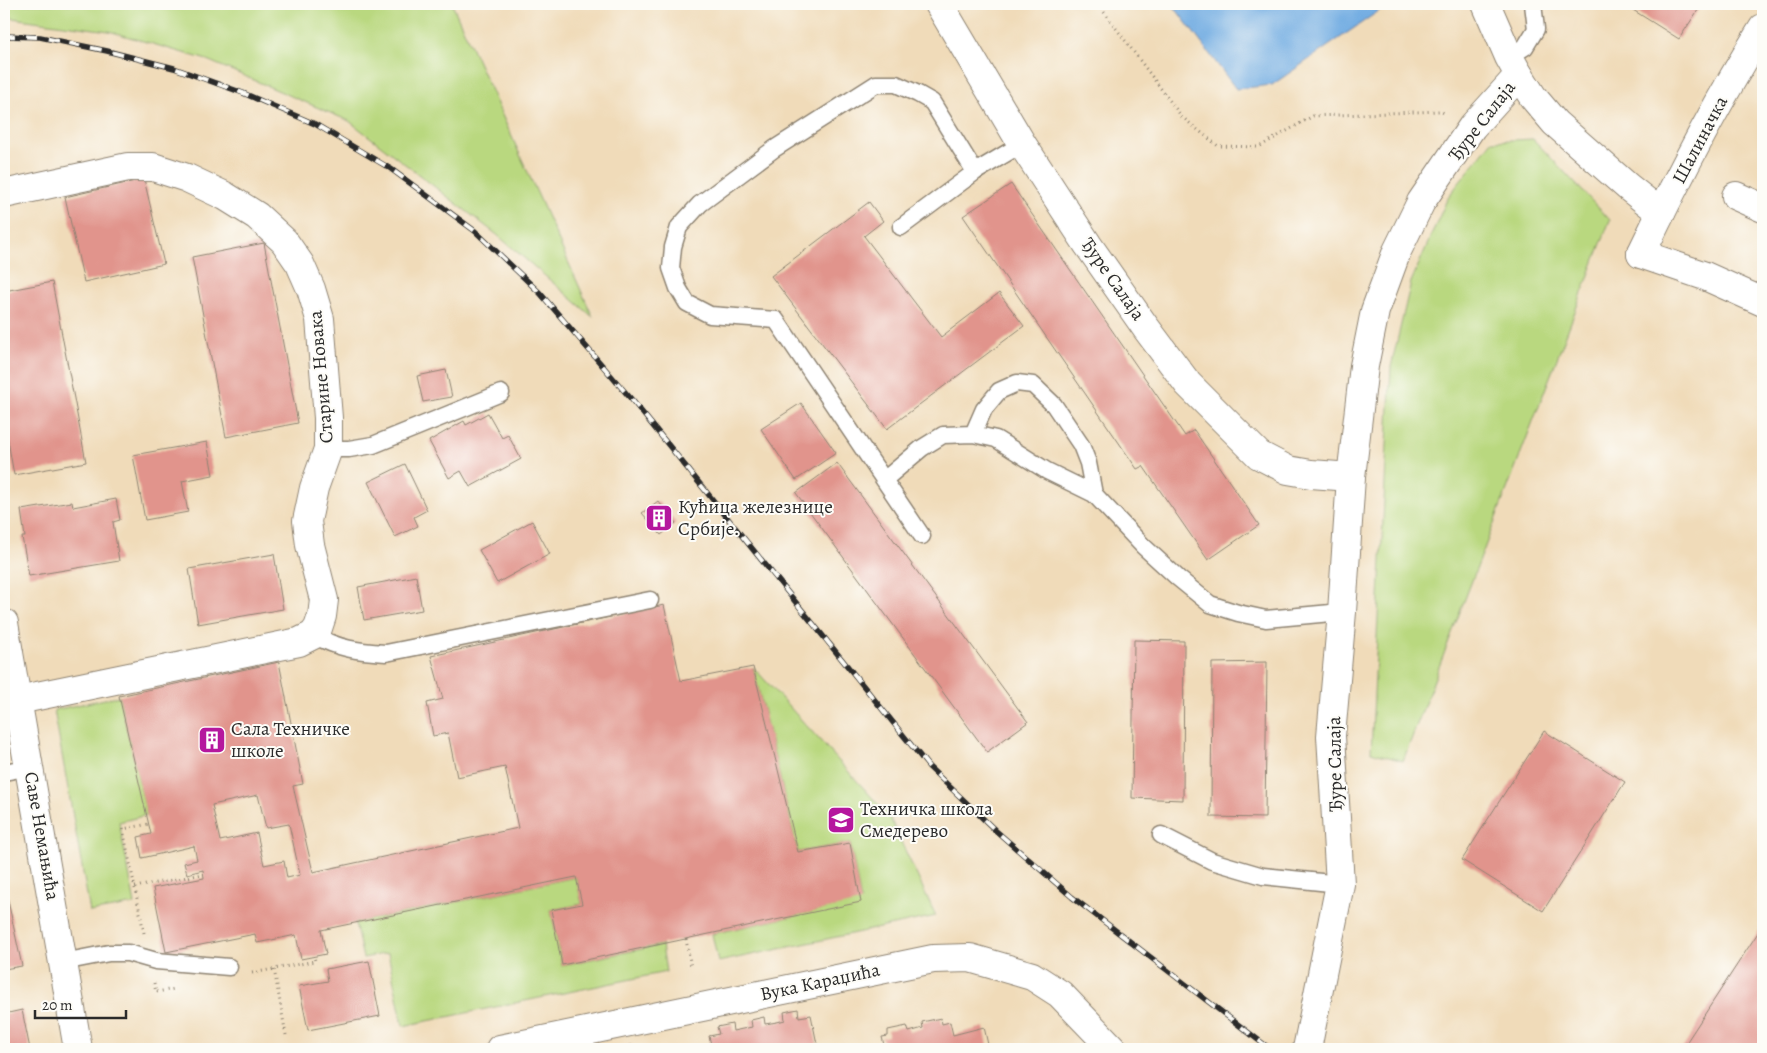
<svg xmlns="http://www.w3.org/2000/svg" width="1767" height="1053" font-family="Alegreya,serif">
<rect width="100%" height="100%" fill="#fdfcf7"/>
<filter id="ink" filterUnits="userSpaceOnUse"><feTurbulence type="fractalNoise" baseFrequency=".02" numOctaves="2"/><feDisplacementMap in="SourceGraphic" scale="10" xChannelSelector="R" yChannelSelector="G"/><feConvolveMatrix kernelMatrix="1 2 1 2 8 2 1 2 1" color-interpolation-filters="sRGB"/></filter>
<filter id="wash" filterUnits="userSpaceOnUse"><feTurbulence type="fractalNoise" baseFrequency=".0096" numOctaves="4" result="noise"/><feDisplacementMap in="SourceGraphic" scale="20" xChannelSelector="R" yChannelSelector="G"/><feGaussianBlur stdDeviation="1.12" result="paint"/><feColorMatrix in="noise" values="0 0 0 0 0 0 0 0 0 0 0 0 0 0 0 0 0 1.4 0 .05"/><feComposite in="paint" operator="in"/></filter>
<g filter="url(#wash)">
<rect width="100%" height="100%" fill="#f0dbb9"/>
<path fill="#b9d87f" stroke="#728255" d="M7,4H452L593,317L496,234L349,121L207,60L109,31L4,17V5Z
M1533,139L1610,220L1403,761L1371,752L1391,367L1411,282L1448,197L1492,141Z
M753,667L889,816L936,916L718,962L712,934L861,901L850,843L798,852Z
M119,696L147,815L119,822L135,904L90,912L54,710Z
M576,877L582,904L551,910L562,965L662,945L666,972L403,1026L388,953L363,958L355,923Z"/>
<path fill="#71ace2" stroke="#4e6c86" d="M1172,4H1389L1272,85L1236,89Z"/>
<g id="blocks">
<path fill="#e1948c" fill-rule="evenodd" d="M1637,4H1702L1679,39L1633,10Z
M144,179L164,264L84,282L65,197Z
M1011,184L1185,436L1194,430L1259,525L1208,560L1143,466L1137,469L963,216Z
M869,202L883,221L864,236L941,337L999,293L1024,326L887,429L771,276Z
M264,243L298,423L226,437L192,257Z
M52,282L86,462L14,475L4,418V291Z
M446,370L452,397L423,402L417,376Z
M801,403L836,453L796,480L761,429Z
M488,413L502,438L508,435L521,459L470,487L461,471L449,478L429,441L464,421L466,425Z
M207,442L213,475L182,481L188,512L145,520L133,455Z
M837,463L1028,722L987,752L796,493Z
M405,464L427,510L414,517L418,526L395,537L368,482Z
M116,499L120,520L113,522L119,561L29,576L22,537H25L21,510L72,502L73,507Z
M658,501L676,523L661,535L642,513Z
M532,521L550,554L497,583L479,550Z
M274,554L283,609L198,624L189,569Z
M416,576L422,610L364,620L358,587Z
M664,605L681,681L753,667L798,852L850,843L861,902L562,965L551,910L582,904L576,877L321,930L326,954L301,959L296,935L257,943L255,934L166,952L153,888L204,878L203,870L187,874L184,863L197,860L194,846L142,858L138,837L151,834L119,696L279,662L303,784L293,786L313,872L518,828L505,767L457,777L448,733L433,736L427,703L443,699L431,656ZM258,795L266,828L289,824L300,875L287,878L284,861L264,865L257,833L220,841L212,805Z
M1134,640L1184,641L1183,800L1132,798Z
M1267,662L1265,818L1211,817L1212,663Z
M1544,731L1625,782L1543,911L1462,860Z
M4,882L22,966L4,969Z
M1763,925V1049H1682Z
M369,961L380,1016L308,1030L299,986L328,981L326,969Z
M798,1009L799,1017L811,1015L818,1049H712L709,1036L719,1034L717,1027L732,1024L733,1031L752,1027L751,1020L764,1017L765,1024L777,1022L785,1020L784,1012Z
M22,1010L30,1049H4V1014Z
M941,1018L942,1024L950,1022L953,1035L984,1027L989,1049H885L882,1037L888,1036V1030L907,1026L909,1032L923,1028L922,1022Z
M632,1045L633,1049H617V1048Z"/>
</g>
</g>
<g filter="url(#ink)">
<use href="#blocks" fill-opacity="0" stroke="#8e8372" stroke-width="1"/>
<g fill="none" stroke-linecap="round" stroke-linejoin="round">
<g stroke="#8e8372" stroke-width="19">
<path id="service" d="M1509,57L1525,47L1536,29L1533,4
M901,227L975,172L1022,144
M973,434L996,439L1047,471L1094,494
M328,449H349L373,445L501,393
M884,480L922,448L943,435L973,434L984,409L999,391L1017,383L1033,385L1054,405L1081,445L1088,463L1094,494L1143,546L1178,578L1210,604L1238,613L1266,619L1342,612
M922,536L776,320L710,315L687,303L678,288L671,268L673,247L679,227L700,204L774,149L876,84H896L918,94L932,102L975,172
M313,635C340,649 356,651 386,653L650,600
M4,772L30,767
M1161,835L1212,861L1263,876L1340,884
M63,962L109,953H128L156,961L229,967"/>
</g>
<g stroke="#8e8372" stroke-width="30">
<path id="minor" d="M939,4L1022,144L1088,245L1146,328L1188,384L1259,455L1288,470L1311,474L1351,477
M1486,4L1509,57L1519,75
M4,194L128,167H153L187,178L225,196L257,216L284,241L300,264L311,289L320,319L328,418V449L314,488L307,521L310,545L324,600L322,616L318,628L313,635L299,642L18,700
M1736,196L1763,208
M1641,254L1705,276L1763,302
M4,623L9,653
M500,1049L933,959L970,958L1032,976L1060,994L1113,1049"/>
</g>
<g stroke="#8e8372" stroke-width="30">
<path id="tertiary" d="M4,654L9,653L78,1049
M1307,1049L1340,884L1331,736L1342,612L1351,477L1364,366L1375,311L1397,251L1421,202L1472,127L1519,75L1533,97L1555,123L1628,187L1661,213"/>
</g>
<g stroke="#8e8372" stroke-width="30">
<path id="secondary" d="M1641,254C1678,177 1718,100 1763,28"/>
</g>
<path stroke="#8e8372" stroke-width="3" stroke-dasharray="1 4" stroke-linecap="butt" d="M1098,4L1182,117L1218,146L1259,147L1313,116L1440,111L1446,114
M135,887L203,874
M144,933L123,829L149,824
M686,939L691,967
M252,973L274,969
M154,983L156,992L175,989
M286,1035L274,969L315,961L314,956"/>
<use href="#service" stroke="#fff" stroke-width="16"/>
<use href="#minor" stroke="#fff" stroke-width="28"/>
<use href="#tertiary" stroke="#fff" stroke-width="28"/>
<use href="#secondary" stroke="#fff" stroke-width="28"/>
<g stroke="#2b2b2b" stroke-width="5.5">
<path id="rail" d="M4,36L40,37L107,51L174,68L243,93L315,124L391,169L475,231L540,293L632,400L929,767L995,830L1072,897L1270,1049"/>
</g>
<use href="#rail" stroke="#fdfcf7" stroke-width="4" stroke-dasharray="11" stroke-linecap="butt"/>
</g>
</g>
<defs>
<g id="building-square" transform="scale(1.4375)"><rect x="-9" y="-9" width="18" height="18" rx="4" fill="#b5179e" stroke="#fdfcf7"/><path d="M-4-6H4V6H1V3H-1V6H-4ZM-2.5-4.3h1.7v1.8h-1.7ZM.8-4.3h1.7v1.8H.8ZM-2.5-1h1.7V.8h-1.7ZM.8-1h1.7V.8H.8Z" fill="#fff"/></g>
<g id="school-square" transform="scale(1.4375)"><rect x="-9" y="-9" width="18" height="18" rx="4" fill="#b5179e" stroke="#fdfcf7"/><path d="M0-5L7-2L0 1L-7-2ZM-4 1L0 2.5L4 1V4Q0 6-4 4Z" fill="#fff"/></g>
</defs>
<g fill-rule="evenodd">
<use href="#building-square" x="659" y="518"/>
<use href="#building-square" x="212" y="740"/>
<use href="#school-square" x="841" y="820"/>
</g>
<g text-anchor="middle" dominant-baseline="central" stroke-width="4" stroke-linejoin="round" paint-order="stroke">
<g font-size="19" fill="#2b2b2b" stroke="#fdfcf7">
<text transform="translate(1482 121) rotate(-52)">Ђуре Салаја</text>
<text transform="translate(1700 140) rotate(-62)">Шалиначка</text>
<text transform="translate(1113 279) rotate(55)">Ђуре Салаја</text>
<text transform="translate(321 377) rotate(-95)">Старине Новака</text>
<text transform="translate(1335 764) rotate(-91)">Ђуре Салаја</text>
<text transform="translate(42 836) rotate(80)">Саве Немањића</text>
<text transform="translate(820 982) rotate(-12)">Вука Караџића</text>
</g>
<g font-size="19" fill="#2b2b2b" stroke="#fdfcf7" text-anchor="start">
<text x="678" y="507">Кућица железнице<tspan x="678" dy="22">Србије.</tspan></text>
<text x="231" y="729">Сала Техничке<tspan x="231" dy="22">школе</tspan></text>
<text x="860" y="809">Техничка школа<tspan x="860" dy="22">Смедерево</tspan></text>
</g>
</g>
<rect width="1767" height="1053" fill="none" stroke="#fdfcf7" stroke-width="20"/>
<path d="M35 1010v8h91v-8" fill="none" stroke="#2b2b2b" stroke-width="2.5"/>
<text x="42" y="1010" font-size="15" fill="#2b2b2b" stroke="#fdfcf7" stroke-width="4" paint-order="stroke">20 m</text>
</svg>
